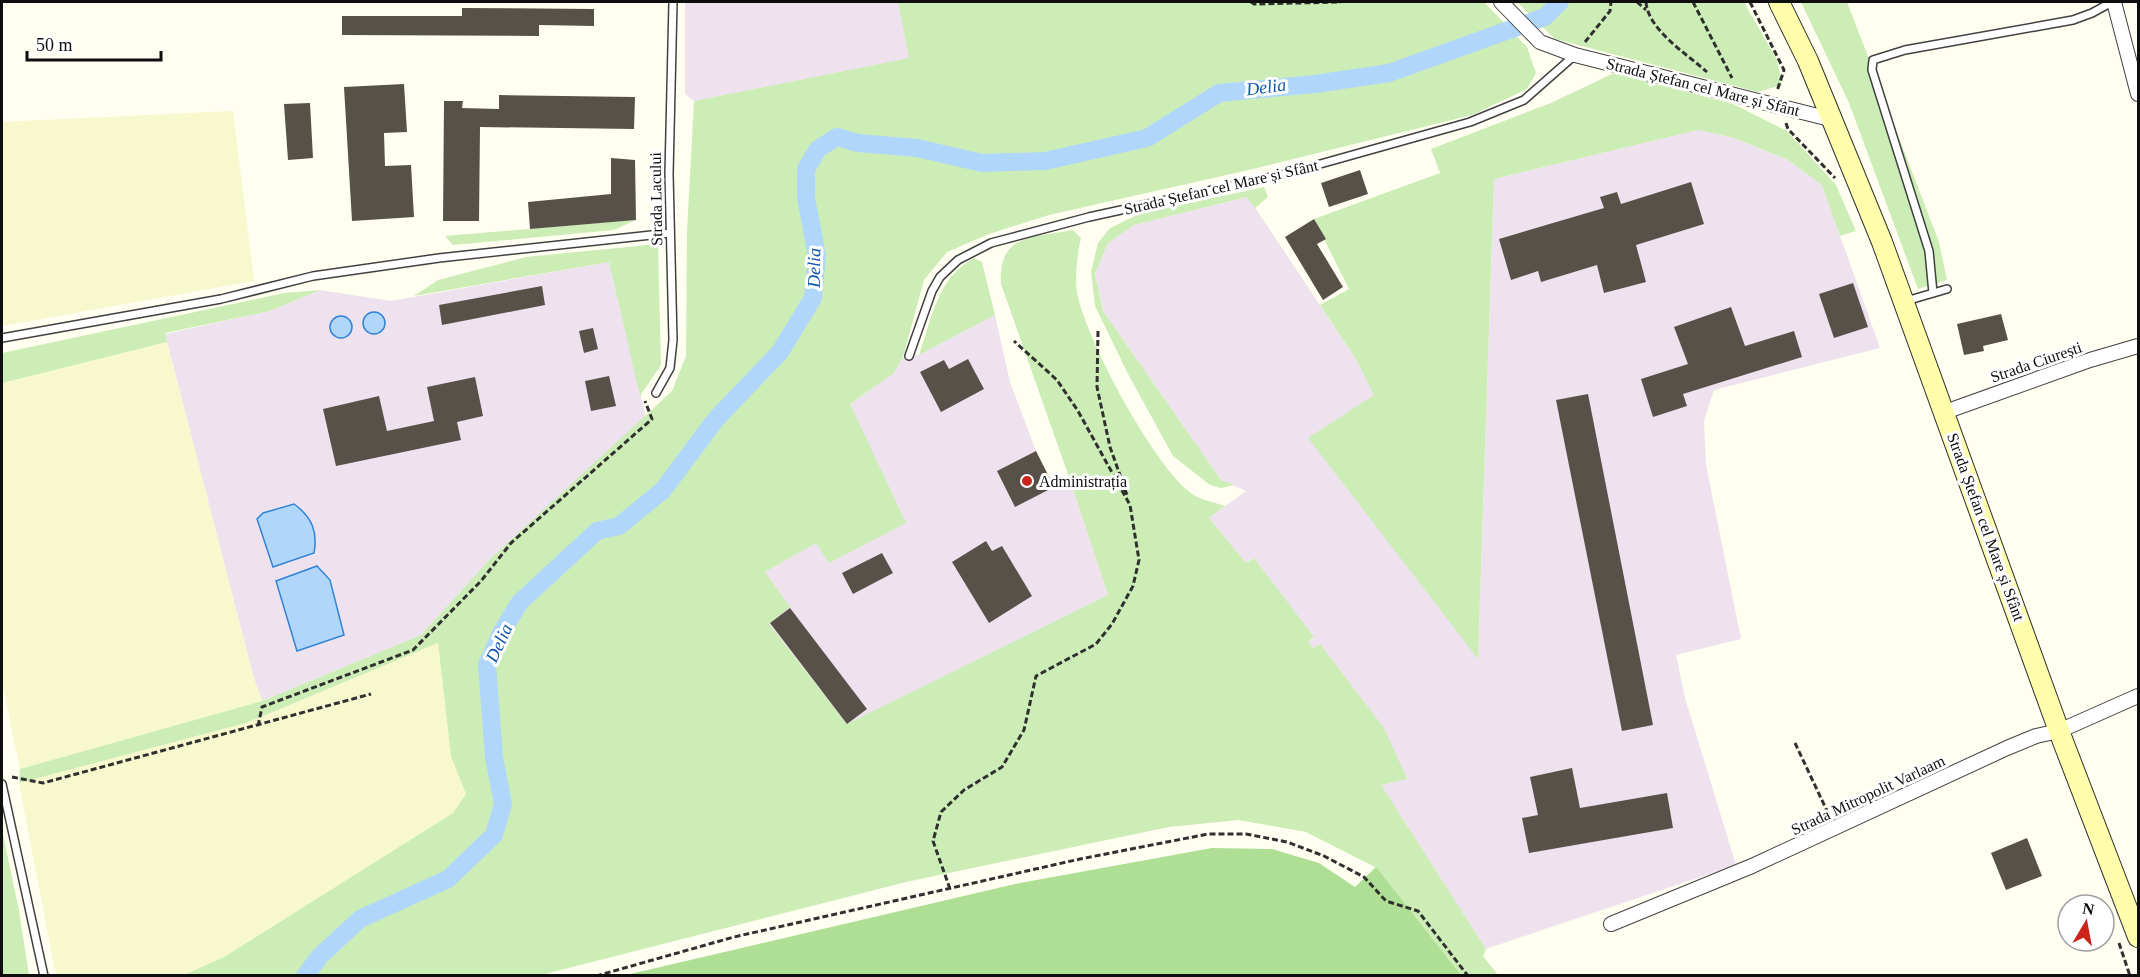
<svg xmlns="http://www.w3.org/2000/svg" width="2140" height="977" font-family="'Times New Roman',serif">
<rect width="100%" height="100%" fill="#fffef0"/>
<path fill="#eee2ee" d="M685,2H898L910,58L694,101L685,94Z
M1698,130L1734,138L1788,160L1822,185L1880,348L1714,390L1704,421L1706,465L1741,639L1676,655L1685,698L1736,865L1486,949L1380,784L1407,779L1319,644L1313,648L1308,642L1314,638L1253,558L1246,563L1209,518L1246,491L1221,480L1103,311L1095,274L1108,243L1134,225L1248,197L1357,361L1375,395L1309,438L1478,658L1494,179Z
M609,262L646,418L490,559L421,635L262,701L254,679L165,334L270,311L320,290L391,301Z
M995,315L1010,382L1036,451L1055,487L1070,480L1108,595L848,725L769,624L765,572L817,542L829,563L850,404L894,373L903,357L919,355Z"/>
<path fill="#f7f8cd" d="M233,111L254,281L2,326V122Z
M167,342L254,679L262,701L20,769L2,682V383Z
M438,643L451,756L466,794L453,813L224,957L184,975L56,976L19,783L246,723Z"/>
<path fill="#cdedb6" d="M898,2H1484L1527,47L1536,73L1527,89L1472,115L1253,169L1049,215L989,234L947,252L924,280L903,357L894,373L850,404L906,523L829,563L816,543L765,572L790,607L769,624L847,724L1108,595L1070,480L1001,284C998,233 1033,238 1073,230L1081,238C1077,255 1074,281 1078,297C1090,347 1150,457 1187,490C1196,499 1213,502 1225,506L1209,518L1246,563L1254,558L1314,637L1308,642L1313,648L1320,644L1384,728L1407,779L1381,785L1486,949L1483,956L1498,975H1461L1375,867L1306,832L1239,820L1169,827L906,882L541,975H184L224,957L453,813L466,794L451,756L438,643L246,723L19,783L20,769L262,701L421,635L490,559L672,391L686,356L687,231L694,101L909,58Z
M1517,2H1744L1777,60L1782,85L1758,92L1555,39Z
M1801,2H1847L1939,242L1947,280L1918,289L1849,103Z
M1614,73L1733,104L1787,131L1836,185L1856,231L1840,236L1822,185L1788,160L1734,138L1698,130L1494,179L1478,659L1308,438L1374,395L1357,361L1320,305L1349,289L1314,219L1440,173L1431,149L1551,103Z
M1264,187L1268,197L1255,208L1247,197L1134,225L1108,243L1095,274L1103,311L1221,480L1234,485L1221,488L1210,485L1173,456L1128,374L1095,306L1091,272L1098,243L1110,228L1139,214Z
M636,220L614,230L453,245L445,236Z
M658,244L661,365L640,396L609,262L414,296L438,280L526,257Z
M974,258L982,262L995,315L919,355C932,318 937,278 974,258Z
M320,290L270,311L165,333L167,342L2,383V353L284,293Z
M2,829L19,911L29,975H2Z"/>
<path fill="#aedf94" d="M1212,848L1272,849L1319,863L1355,887L1376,867L1461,975H626L1015,884Z"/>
<path fill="#b0d7fb" stroke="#3184d7" stroke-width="1.5" d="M363 323a11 11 0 1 1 22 0a11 11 0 1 1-22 0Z
M330 327a11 11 0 1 1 22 0a11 11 0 1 1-22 0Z
M294,504C312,517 318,532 314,553L273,567L257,519L263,513Z
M317,566L330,580L344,635L297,651L276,581Z"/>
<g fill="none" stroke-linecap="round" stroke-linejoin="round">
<path stroke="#b0d7fb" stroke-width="18" d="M305,976L320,956L360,919L448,879L494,835L503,804L494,757L487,665L501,633L520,602L597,531L619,526L663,490L716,419L780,352L813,298L817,256L806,198V169L818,149L837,137L858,143L917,148L982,163L1045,161L1147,138L1219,93L1315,84L1389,73L1545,17L1560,2"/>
</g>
<path fill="#58514a" d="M462,8L594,9V26L539,25V36L342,35V16H462Z
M404,84L407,132L384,133L385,166L411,165L414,217L352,221L344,87Z
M499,95L635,97L634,129L480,127L479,221H443L444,101H463L462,108L499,109Z
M310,103L313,158L288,160L284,104Z
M611,158L635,160L636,220L530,229L528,202L611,194Z
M1360,170L1368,194L1329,207L1321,183Z
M1691,182L1704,224L1636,245L1646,282L1604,293L1597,265L1541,282L1538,271L1511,280L1499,239L1604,208L1600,197L1617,192L1621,204Z
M1314,219L1326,239L1317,244L1343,287L1323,300L1285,237Z
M1853,283L1868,327L1834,338L1819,294Z
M542,286L545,305L442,325L439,305Z
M1731,307L1745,346L1794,331L1802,357L1683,394L1687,406L1653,417L1641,379L1688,364L1674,327Z
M2001,314L2008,340L1983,346L1984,351L1964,355L1957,324Z
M593,328L598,349L584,353L579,331Z
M968,359L984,389L941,412L920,372L944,360L949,369Z
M609,376L616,406L591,411L585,381Z
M475,377L483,416L457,422L461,440L336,466L323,409L379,396L387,431L434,421L427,387Z
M1588,394L1653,725L1622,731L1556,400Z
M1036,451L1054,487L1015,507L997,471Z
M986,541L992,551L1002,546L1032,596L989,623L952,562Z
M882,553L893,573L853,594L842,573Z
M790,608L867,709L847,724L770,623Z
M1572,768L1580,808L1667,793L1673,828L1529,853L1522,818L1538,815L1530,777Z
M2027,838L2042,876L2006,890L1991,853Z"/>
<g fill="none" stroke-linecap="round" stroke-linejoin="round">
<g stroke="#414141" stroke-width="10">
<path id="service" d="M1933,293L1929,251L1872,70L1873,60L1905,50L2073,20L2092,13L2112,2
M1906,301L1947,289
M2,338L221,299L313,276L439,258L670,233
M909,356L932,291L940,277L958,260L991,243L1089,217L1281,175L1470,122L1524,100L1575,55
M656,393L670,368L673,340L669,174L673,2
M2,784L44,976"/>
</g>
<g stroke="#414141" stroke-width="16">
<path id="minor" d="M1501,2L1540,42L1575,55L1830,119
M2114,2L2138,94
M1945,412L2090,360L2138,346
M1611,924L1752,866L2007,748L2036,736L2059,731L2138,696"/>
</g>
<g stroke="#303030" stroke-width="22">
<path id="secondary" d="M1779,2L1808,61L1882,242L2059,731L2138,937"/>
</g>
<path stroke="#303030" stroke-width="3" stroke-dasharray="6 3" stroke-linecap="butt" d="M1251,2L1254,4L1341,2
M1637,2L1646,10
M1646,2C1648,30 1687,54 1707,72
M1693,2L1732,78
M1750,2L1784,70L1777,91
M1585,42L1610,11L1611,2
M1786,123L1788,129L1835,178
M1098,331L1097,387L1110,447L1127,495
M258,726L262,707L413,650L481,581L511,543L652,419L645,401
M1795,743L1828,813
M12,777L43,783L371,694
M950,889L933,841L941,812L964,790L1002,767L1024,730L1036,676L1096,644L1112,624L1133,586L1139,560L1130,505L1078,411L1057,380L1014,341
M2119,943L2130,976
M596,976L734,937L1080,859L1208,834H1246L1287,842L1324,856L1364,877L1386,901L1418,911L1468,976"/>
<use href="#service" stroke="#fff" stroke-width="7"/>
<use href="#minor" stroke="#fff" stroke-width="14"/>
<use href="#secondary" stroke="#fffeab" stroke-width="20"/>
</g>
<circle fill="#ca241b" stroke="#fff" stroke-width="2" cx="1027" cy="481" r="6"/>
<g text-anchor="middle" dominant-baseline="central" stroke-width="6" stroke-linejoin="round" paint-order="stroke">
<g font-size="16" fill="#0e0e0e" stroke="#fff">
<text transform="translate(1703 87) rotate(14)">Strada Ștefan cel Mare și Sfânt</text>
<text transform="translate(1221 187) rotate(-13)">Strada Ștefan cel Mare și Sfânt</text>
<text transform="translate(656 199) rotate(-91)">Strada Lacului</text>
<text transform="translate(2036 362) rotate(-19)">Strada Ciurești</text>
<text transform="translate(1986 527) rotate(70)">Strada Ștefan cel Mare și Sfânt</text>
<text transform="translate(1868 795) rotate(-25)">Strada Mitropolit Varlaam</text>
</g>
<g font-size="16" fill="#0e0e0e" stroke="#fff" text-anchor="start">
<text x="1039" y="481">Administrația</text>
</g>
<g font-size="18" font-style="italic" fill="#0d56aa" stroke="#fff">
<text transform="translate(1266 87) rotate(-7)">Delia</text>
<text transform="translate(814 268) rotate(-89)">Delia</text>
<text transform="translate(499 643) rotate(-65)">Delia</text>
</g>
</g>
<rect width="2140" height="977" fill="none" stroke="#0e0e0e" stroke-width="6"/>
<g transform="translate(2086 923) rotate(10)"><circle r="28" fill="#ffffff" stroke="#9f9f9f" stroke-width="1.5"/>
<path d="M0-4.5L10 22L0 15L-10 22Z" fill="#ca241b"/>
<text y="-9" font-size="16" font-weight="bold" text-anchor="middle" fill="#0e0e0e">N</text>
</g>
<path d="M27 51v9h134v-9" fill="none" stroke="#0e0e0e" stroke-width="3"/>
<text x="36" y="51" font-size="18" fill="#0e0e0e" stroke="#ffffff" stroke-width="4.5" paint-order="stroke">50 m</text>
</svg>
